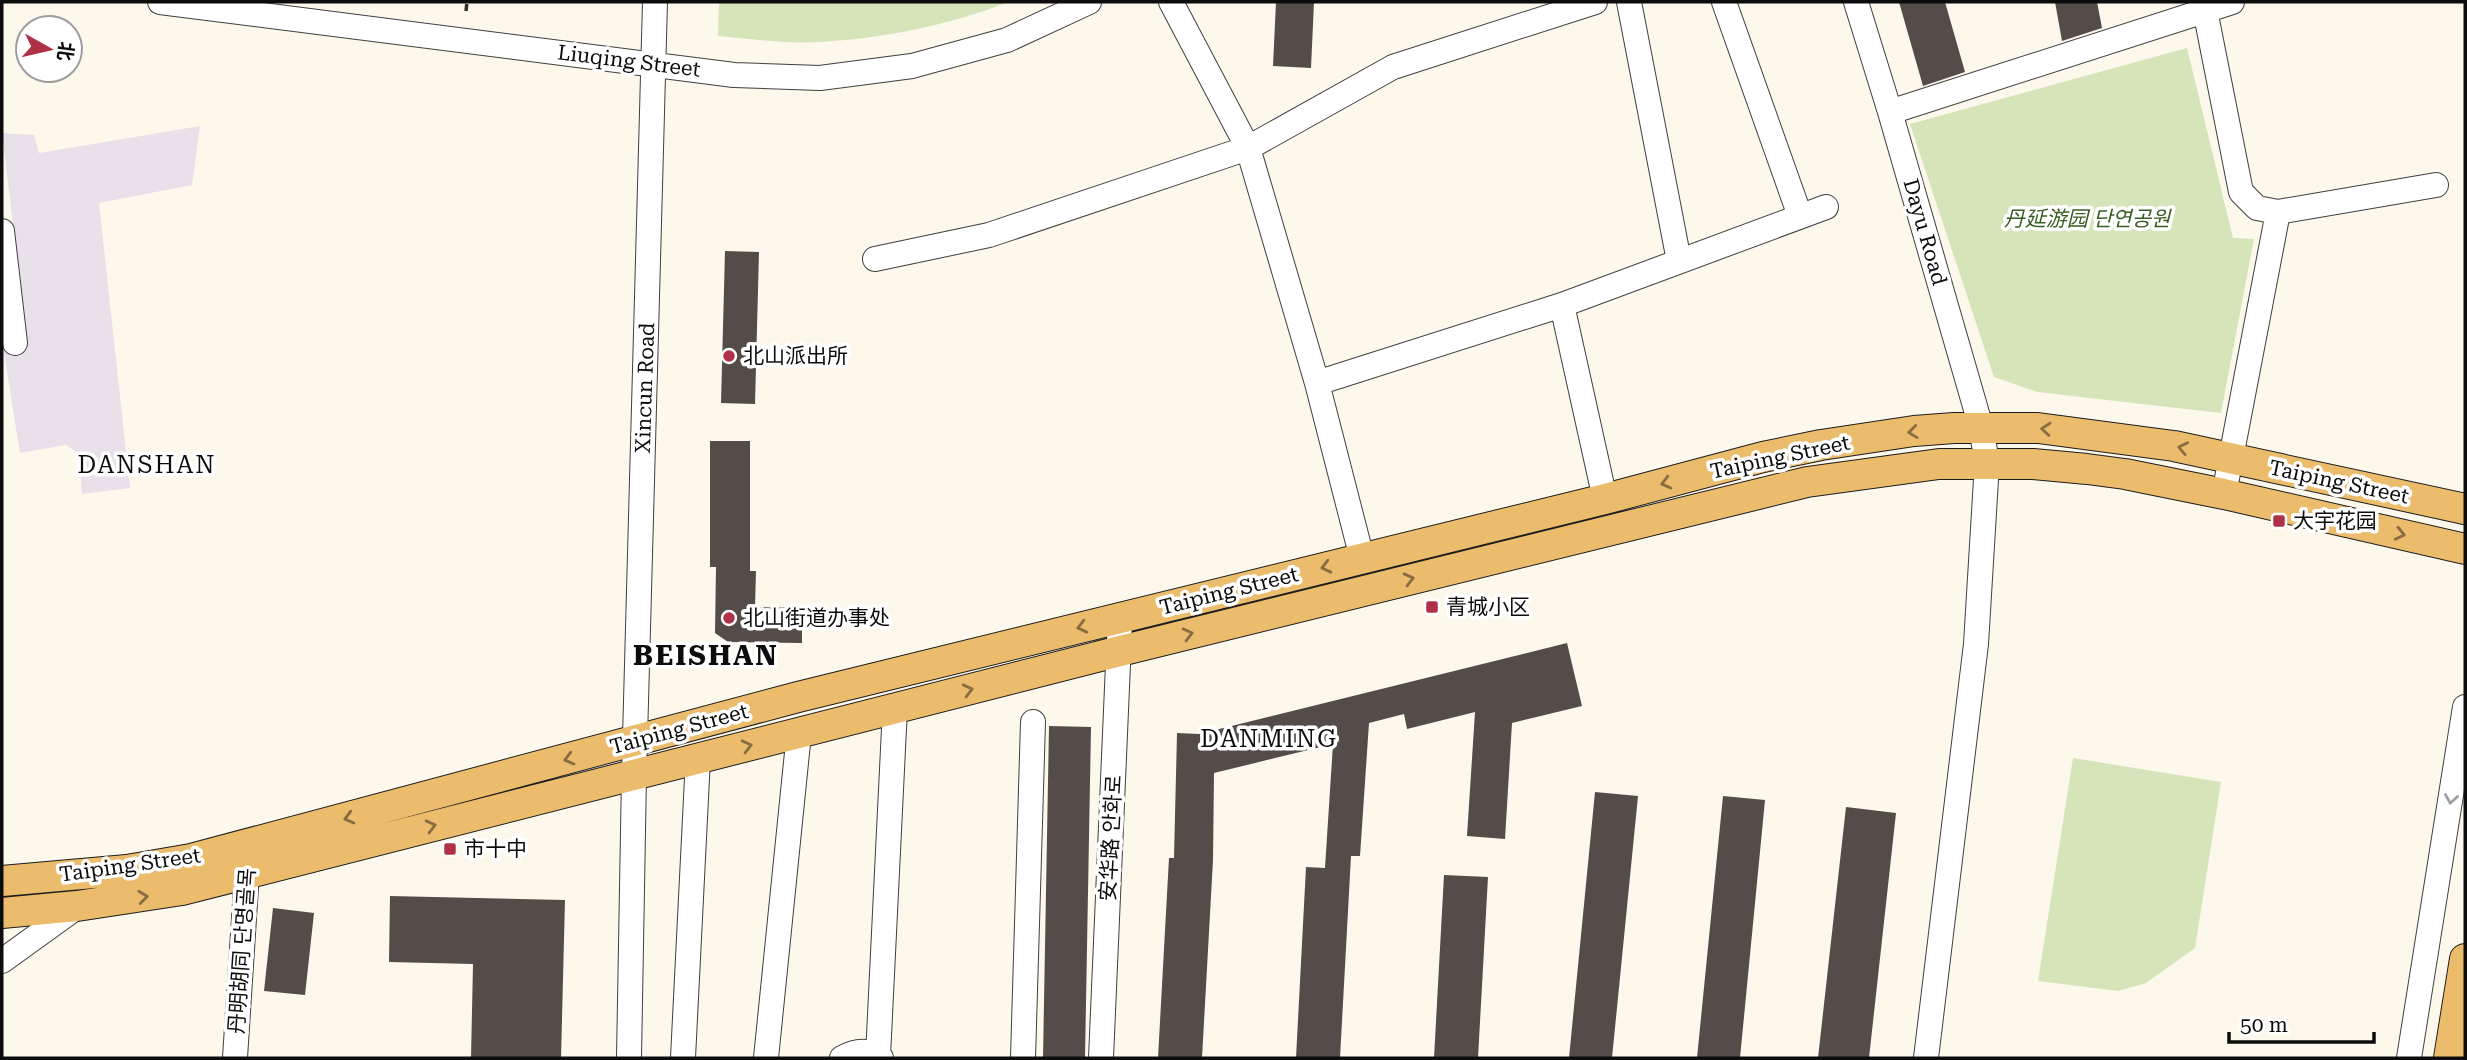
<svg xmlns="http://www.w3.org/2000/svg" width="2467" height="1060" font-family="'Roboto Serif','Noto Sans SC','Noto Sans KR',serif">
<rect width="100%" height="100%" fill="#fdf8ec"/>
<path fill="#e8e1ea" d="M200,126L192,185L99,203L130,488L82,494L79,454L66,445L20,453L2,341V320L24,316L2,133L34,135L39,153Z"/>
<path fill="#d6e4b9" d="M719,2H1008C951,25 880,39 819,42C786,44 751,39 718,36Z
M2187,48L2233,238L2254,239L2221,413L2037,392L1994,377L1910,124Z
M2073,758L2221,782L2195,948L2146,983L2118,991L2038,981Z"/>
<path fill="#534c49" d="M1276,2H1314L1311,68L1273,66Z
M1899,2H1945L1965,72L1923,86Z
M2055,2H2097L2102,28L2062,41Z
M725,251L759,252L755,404L721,403Z
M710,441H750V571H756L755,607L802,608V643L728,642L715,633L716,567H710Z
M1567,643L1582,706L1512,723L1505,839L1467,836L1475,712L1407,729L1404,714L1369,723L1360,856H1351L1340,1058H1296L1306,867L1325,868L1333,744L1214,773L1213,860L1202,1058H1158L1169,858H1174L1177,733L1199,734Z
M1049,726L1091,727L1085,1058H1043Z
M1595,792L1638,796L1612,1058H1569Z
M1723,796L1765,800L1740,1058H1697Z
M1846,807L1896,813L1869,1058H1818Z
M1444,875L1488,877L1478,1058H1434Z
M390,896L565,900L561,1058H471L473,964L389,962Z
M273,908L314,913L305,995L264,991Z"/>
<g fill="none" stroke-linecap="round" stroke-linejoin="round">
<g stroke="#3f3f3f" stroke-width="26">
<path id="minor" d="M160,2L734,75L820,78L912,66L1007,40L1089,2
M1171,2L1248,148L1317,383L1362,558
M1629,2L1679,261
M1724,2L1800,216
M1856,2L1890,112L1981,427L1987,463L1976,644L1926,1058
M2205,10L2241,192L2257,208L2278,212L2436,185
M1890,112L2232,2
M2,231L15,343
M875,259L989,235L1248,148L1393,67L1595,2
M1562,305L1605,499
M1317,383L1562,305L1826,207
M2224,494L2278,212
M2,961L81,904
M878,1056L895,708
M235,1058L248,856
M629,1058L634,775L655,2
M683,1058L698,758
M766,1058L799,733
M842,1058C856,1050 868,1049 881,1058
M1023,1058L1033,722
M1101,1058L1120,618
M2409,1058L2465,707"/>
</g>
<g stroke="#1d1d1d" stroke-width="32">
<path id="major" d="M2,881L127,870L191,859L798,697L1605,499L1763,457L1821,445L1914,431L1954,428H2038L2174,446L2465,509
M2,913L77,906L182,890L1120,651L1807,482L1939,464H2033L2087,469L2125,474L2224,494L2465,549
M2449,1058L2465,959"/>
</g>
<path stroke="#2e2e2e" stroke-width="3.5" stroke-dasharray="7 3.5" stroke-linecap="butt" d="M466,11L467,2"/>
<use href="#minor" stroke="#fff" stroke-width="24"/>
<use href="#major" stroke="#ecbc6d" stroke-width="30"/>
</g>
<defs><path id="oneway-chevron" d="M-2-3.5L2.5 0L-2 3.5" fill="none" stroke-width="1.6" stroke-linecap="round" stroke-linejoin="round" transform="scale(1.75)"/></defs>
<g stroke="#876d41">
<use href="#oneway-chevron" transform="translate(2046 429) rotate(-175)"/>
<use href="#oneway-chevron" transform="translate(1913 432) rotate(173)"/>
<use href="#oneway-chevron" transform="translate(2183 448) rotate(-168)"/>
<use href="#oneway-chevron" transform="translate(1666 483) rotate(165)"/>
<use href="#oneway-chevron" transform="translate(2400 534) rotate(13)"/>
<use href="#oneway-chevron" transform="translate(1326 567) rotate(166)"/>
<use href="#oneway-chevron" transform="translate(1409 579) rotate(-14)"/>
<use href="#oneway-chevron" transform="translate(1082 627) rotate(166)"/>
<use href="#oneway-chevron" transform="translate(1188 634) rotate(-14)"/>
<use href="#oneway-chevron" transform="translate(968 690) rotate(-14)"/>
<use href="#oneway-chevron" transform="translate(747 746) rotate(-14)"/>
<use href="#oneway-chevron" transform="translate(569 759) rotate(165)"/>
<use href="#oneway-chevron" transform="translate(349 818) rotate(165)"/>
<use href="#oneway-chevron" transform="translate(431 826) rotate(-14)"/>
<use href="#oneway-chevron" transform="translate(143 897) rotate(-6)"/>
</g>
<use stroke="#9e9e9e" href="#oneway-chevron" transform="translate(2451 799) rotate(99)"/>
<g fill="#af3148" stroke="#fff" stroke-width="2.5">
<circle cx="729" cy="356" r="7"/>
<rect x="2272" y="514" width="14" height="14" rx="3.5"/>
<rect x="1425" y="600" width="14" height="14" rx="3.5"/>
<circle cx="729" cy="618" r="7"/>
<rect x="443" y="842" width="14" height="14" rx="3.5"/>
</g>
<g text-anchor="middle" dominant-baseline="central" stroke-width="7" stroke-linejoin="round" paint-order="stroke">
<g font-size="21" fill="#0c0c0c" stroke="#fff">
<text transform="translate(629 61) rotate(7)">Liuqing Street</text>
<text transform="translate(1925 232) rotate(74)">Dayu Road</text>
<text transform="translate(645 388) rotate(-88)">Xincun Road</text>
<text transform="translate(1780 457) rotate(-12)">Taiping Street</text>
<text transform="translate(2339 482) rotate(12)">Taiping Street</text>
<text transform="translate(1229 591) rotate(-14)">Taiping Street</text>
<text transform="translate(679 729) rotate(-15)">Taiping Street</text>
<text transform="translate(1111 838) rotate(-87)">安华路 안화로</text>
<text transform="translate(130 865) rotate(-8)">Taiping Street</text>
<text transform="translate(242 951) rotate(-86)">丹明胡同 단명골목</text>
</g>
<g font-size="21" font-style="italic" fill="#375d22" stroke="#fff">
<text x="2087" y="219">丹延游园 단연공원</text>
</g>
<g font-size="21" fill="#0c0c0c" stroke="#fff" text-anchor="start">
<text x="743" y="356">北山派出所</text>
<text x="2293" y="521">大宇花园</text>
<text x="1446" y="607">青城小区</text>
<text x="743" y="618">北山街道办事处</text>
<text x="464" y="849">市十中</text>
</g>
<g font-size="24" letter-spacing="2" fill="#0c0c0c" stroke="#fff">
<text x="147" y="465">DANSHAN</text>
<text x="1269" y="739">DANMING</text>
</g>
<g font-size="28" font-weight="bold" letter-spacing="2" fill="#0c0c0c" stroke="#fff">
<text x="706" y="655">BEISHAN</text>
</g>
</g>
<rect width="2467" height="1060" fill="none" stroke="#0c0c0c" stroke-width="7"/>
<g transform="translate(49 49) rotate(98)"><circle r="33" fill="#ffffff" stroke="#9e9e9e" stroke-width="2"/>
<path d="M0-5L12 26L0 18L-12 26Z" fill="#af3148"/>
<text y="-10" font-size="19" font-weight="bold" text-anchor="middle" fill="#0c0c0c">北</text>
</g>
<path d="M2229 1032v10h145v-10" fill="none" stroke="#0c0c0c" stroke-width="3.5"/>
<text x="2240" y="1032" font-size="21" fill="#0c0c0c" stroke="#ffffff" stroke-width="5" paint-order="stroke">50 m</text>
</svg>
